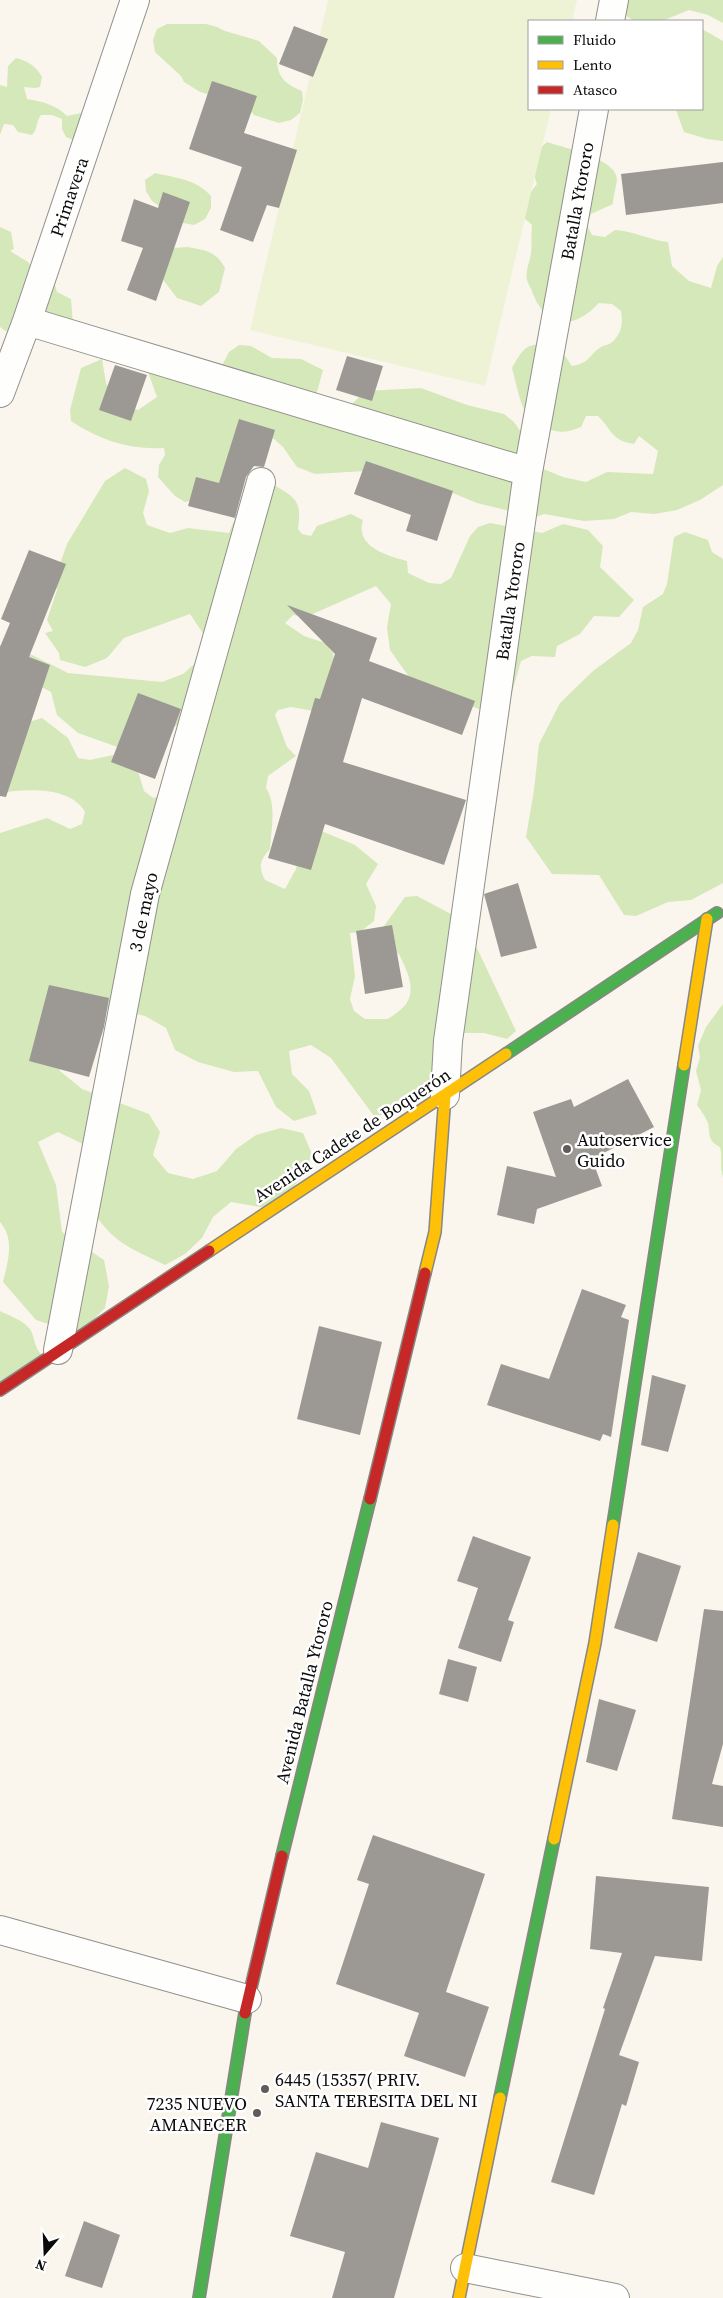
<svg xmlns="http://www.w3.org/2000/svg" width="723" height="2298" font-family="'Source Serif 4',serif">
<rect width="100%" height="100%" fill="#faf6ed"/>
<path fill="#d5e8b9" d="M616,0H723V23L708,15L689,10L662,21H635L621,13Z
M167,24H206L217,27L225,31L259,41L277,58C277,77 285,84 302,91L303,100L300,113L291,120L279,123L254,115L247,106L200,92L184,82L181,76L155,52L153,40L157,29Z
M702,29L723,41V141L707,139L684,132L676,110L702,109Z
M16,58C28,61 36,66 42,77L40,87L35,88L24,87L27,99C43,102 55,104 67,116L81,113L86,115L85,145L66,137L62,129V119L52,115H41C36,121 38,129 32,135L18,132L13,125L4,124L0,135V85L7,87L8,66Z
M547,142C564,148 617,158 617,180C616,188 613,196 613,204L591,214L587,225L592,235L605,237L615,230C634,231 649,240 668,242L672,266L689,281L711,288L717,266L723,257V485L700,500L677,510L654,514L631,512L614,519L584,521L544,514L539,516L526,515L477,503L443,489L365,471L315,474L297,467L283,447L274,439L262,436C240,464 222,494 185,502L175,496L158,477L159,465L165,455L164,448C130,450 99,440 71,421L70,410L81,368L102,359L106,383L116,403L138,410L157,397L149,375L152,351L218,373L229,352L239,345L251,346L272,358L301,359L323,370L317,392L307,413L348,408L365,391L421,388L467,405L504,414L514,422L528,442L536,466L563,477L586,482L607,472L653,474L658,451L639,436L634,444C612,441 612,430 598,416H586L581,427C563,435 550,433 535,420C533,418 528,416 526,413C519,401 516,382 512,368C526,342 530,342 559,347L572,366C592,362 587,356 601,347C604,345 608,345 611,343C622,334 623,323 621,311L612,304L599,303C574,330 547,329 533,294C532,289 528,285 527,280C525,272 530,261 531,253C532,244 531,234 532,225L523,217L527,197L537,184C531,168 534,153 547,142Z
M155,173C176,178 196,179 211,196V208L205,219L194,225L183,223L152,201L146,191L145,180Z
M0,227L11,232L14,249L10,251L28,262L36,273L54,282L57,292L71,299L73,325L49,337L13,336L0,327Z
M187,247C205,250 216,251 225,268L219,292L201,306L177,298L161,277L164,256L175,248Z
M125,468L146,479L149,491L143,513L147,525L170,533L188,528L229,533C240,506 244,496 272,484C296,498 302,500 298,529L302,534L311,536L317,526L351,514L363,520C362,524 361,529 362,532C365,550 392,557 407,561L408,573L429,583L441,584L451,578L470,536L478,527L490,523L542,533L563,524L588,530L603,546L600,567L634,600L619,617L594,616L580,634L557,646L555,657L532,656L521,661L510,700L491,713L417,688L390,650L387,627L391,604L376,586L306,617L293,615L285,623L304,636L325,643L333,653L336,676L314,711L291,707L278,710L275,715L287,747L296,756L268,776L266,788C277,805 271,830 270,849C260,860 258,867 265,880L285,889L296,869L300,850L319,830L355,845L378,864L366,884L376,906L374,921L360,932L350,933L355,976L350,999L354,1011L365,1019H388C394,1015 402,1009 406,1004C417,988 406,969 399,954L389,950L384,926L405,897L417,896L451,914L459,924L461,936L477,948L516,1031L507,1039L484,1033H448L440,1089L397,1113L374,1116L331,1058L311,1045L289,1051L292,1074L309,1091L317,1114L294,1121L276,1107L258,1071L234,1072L198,1062L175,1050L166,1028L145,1016L121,1010L74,1009L54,1048L60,1071L82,1089L149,1114L160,1132L153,1155L168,1173L193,1179L217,1171L236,1149L256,1135L281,1128L303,1133L312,1154L304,1175L272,1209L231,1202L213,1217L202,1238L185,1254L165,1265C128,1247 113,1243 90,1207L100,1161L81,1143L58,1132L38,1142L56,1185L62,1232L104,1260L109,1286L105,1308L79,1334L36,1320L3,1282C8,1261 15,1239 0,1222V833L47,818L70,829L82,824L85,812C70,786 26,789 0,793L9,728L42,718L68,738L78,758L90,760L113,755L137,768L144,791L153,798L175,792L185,720L146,744L123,749L78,733L57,715L51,692L30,681L0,678V645L24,651L68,673L162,682L183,674L201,658L204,635L190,614L124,638L107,658L85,667L60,660L59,653L45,633L53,631L47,620L57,590L55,578L67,544L105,481Z
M685,532L708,540L712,552L723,559V883L691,900L668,902L636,916L624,915L599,875L552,874L526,837L534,790L539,744L560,703L593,671L631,643L638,630L643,607L663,594L667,584L674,537Z
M723,1004V1177C719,1166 723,1158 720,1147C708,1141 710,1136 708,1123C706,1117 701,1111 697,1105L701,1090L696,1071L700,1057L698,1046L706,1027Z
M0,1311C10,1316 28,1322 32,1333C36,1345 35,1348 44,1358L0,1391Z"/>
<path fill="#eef3d6" d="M328,0H577L572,21H529V109H551L485,386L250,330Z"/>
<path fill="#9c9893" d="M294,26L328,39L313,77L279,64Z
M212,81L257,96L244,133L297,150L279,208L267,205L253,242L220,230L242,167L189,149Z
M723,162V203L626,215L621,174Z
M163,192L190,202L156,301L127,290L143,248L121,241L134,199L158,208Z
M347,356L383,366L372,401L336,390Z
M115,365L147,375L131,421L99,410Z
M239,419L275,430L264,467L254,466L246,477L235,518L188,506L196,477L219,483Z
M366,461L453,491L437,541L406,531L411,515L354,494Z
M29,550L66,564L29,657L50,665L6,797L0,796V647L10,623L1,619Z
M287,605L377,638L369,661L475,701L462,735L362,698L343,762L466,800L444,865L325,824L311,870L268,858L315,698L320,699L335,654Z
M138,693L181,709L155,779L111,762Z
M518,883L537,948L501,957L484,894Z
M392,925L403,987L365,994L356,931Z
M49,985L109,998L104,1027L89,1077L29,1061Z
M628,1079L654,1127L592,1159L602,1186L537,1209L534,1224L497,1215L507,1166L556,1177L533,1112L571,1099L574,1107Z
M582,1289L626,1305L621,1317L629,1320L611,1437L603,1434L600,1441L487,1405L501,1364L549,1379Z
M319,1326L382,1342L360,1435L297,1419Z
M652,1375L686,1385L668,1452L641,1445Z
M473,1536L531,1557L508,1620L514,1622L501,1662L458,1648L478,1588L457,1581Z
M638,1552L681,1566L657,1642L614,1628Z
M704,1609L723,1611V1744L712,1784L723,1786V1827L672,1819Z
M448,1659L477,1667L468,1702L439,1694Z
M599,1699L636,1710L617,1771L586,1762Z
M373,1835L485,1874L446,1992L489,2007L465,2077L404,2056L419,2013L336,1984L369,1884L357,1880Z
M596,1876L709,1887L702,1961L655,1956L619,2055L639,2062L626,2106L622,2104L594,2195L551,2182L605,2009L603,2008L622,1953L590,1949Z
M381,2122L439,2138L394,2298H332L345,2252L290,2236L316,2152L368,2168Z
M84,2221L120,2235L102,2288L65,2276Z"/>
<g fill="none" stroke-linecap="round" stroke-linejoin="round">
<g stroke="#92908c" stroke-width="30">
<path id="street" d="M610,21L614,0
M27,321L528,472
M0,393L27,321L135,0
M445,1095L448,1041L528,472L594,109
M58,1350L145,894L261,482
M0,1930L247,1999
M465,2268L615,2298"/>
</g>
<g stroke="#898783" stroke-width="14">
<path id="fast" d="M506,1054L717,913
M613,1525L684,1065
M282,1856L370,1499
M500,2098L554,1839
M199,2298L245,2013"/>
</g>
<g stroke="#898783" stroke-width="14">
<path id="slow" d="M684,1065L707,919
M209,1251L506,1054
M425,1273L435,1232L445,1095
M554,1839L595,1643L613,1525
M459,2298L500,2098"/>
</g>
<g stroke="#898783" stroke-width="14">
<path id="jam" d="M0,1390L209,1251
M370,1499L425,1273
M245,2013L282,1856"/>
</g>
<use href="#street" stroke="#fefefc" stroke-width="28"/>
<use href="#fast" stroke="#4caf50" stroke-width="11"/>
<use href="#slow" stroke="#ffc107" stroke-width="11"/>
<use href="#jam" stroke="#c62828" stroke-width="11"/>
</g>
<g fill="#5e5d59" stroke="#fff" stroke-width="2">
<circle cx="567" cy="1149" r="5"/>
<circle cx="265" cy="2089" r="5"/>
<circle cx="257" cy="2113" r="5"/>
</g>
<g text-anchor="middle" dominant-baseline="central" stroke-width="5" stroke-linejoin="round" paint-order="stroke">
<g font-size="18" fill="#0a0a0a" stroke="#fff">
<text transform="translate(69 197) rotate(-71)">Primavera</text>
<text transform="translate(577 201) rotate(-80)">Batalla Ytororo</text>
<text transform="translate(510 601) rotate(-82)">Batalla Ytororo</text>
<text transform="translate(143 912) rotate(-78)">3 de mayo</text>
<text transform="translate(352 1135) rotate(-33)">Avenida Cadete de Boquerón</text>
<text transform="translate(304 1692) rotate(-76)">Avenida Batalla Ytororo</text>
</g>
<g font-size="18" fill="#0a0a0a" stroke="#fff" text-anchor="start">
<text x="577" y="1139">Autoservice<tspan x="577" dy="21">Guido</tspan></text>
<text x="275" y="2079">6445 (15357( PRIV.<tspan x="275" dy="21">SANTA TERESITA DEL NI</tspan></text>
<text x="247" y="2103" text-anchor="end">7235 NUEVO<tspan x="247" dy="21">AMANECER</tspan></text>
</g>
</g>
<rect x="528" y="20" width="175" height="90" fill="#ffffff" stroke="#9d9d9d"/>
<rect x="538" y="36" width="25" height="8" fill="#4caf50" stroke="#9d9d9d"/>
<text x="573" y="45" font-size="15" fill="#0a0a0a">Fluido</text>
<rect x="538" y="61" width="25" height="8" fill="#ffc107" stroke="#9d9d9d"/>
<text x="573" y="70" font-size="15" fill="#0a0a0a">Lento</text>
<rect x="538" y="86" width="25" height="8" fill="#c62828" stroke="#9d9d9d"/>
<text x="573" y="95" font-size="15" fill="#0a0a0a">Atasco</text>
<g transform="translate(45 2253) rotate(199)" stroke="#ffffff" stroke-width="4" paint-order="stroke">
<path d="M0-4L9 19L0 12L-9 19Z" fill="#0a0a0a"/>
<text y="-8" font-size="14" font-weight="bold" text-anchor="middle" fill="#0a0a0a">N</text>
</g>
</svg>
